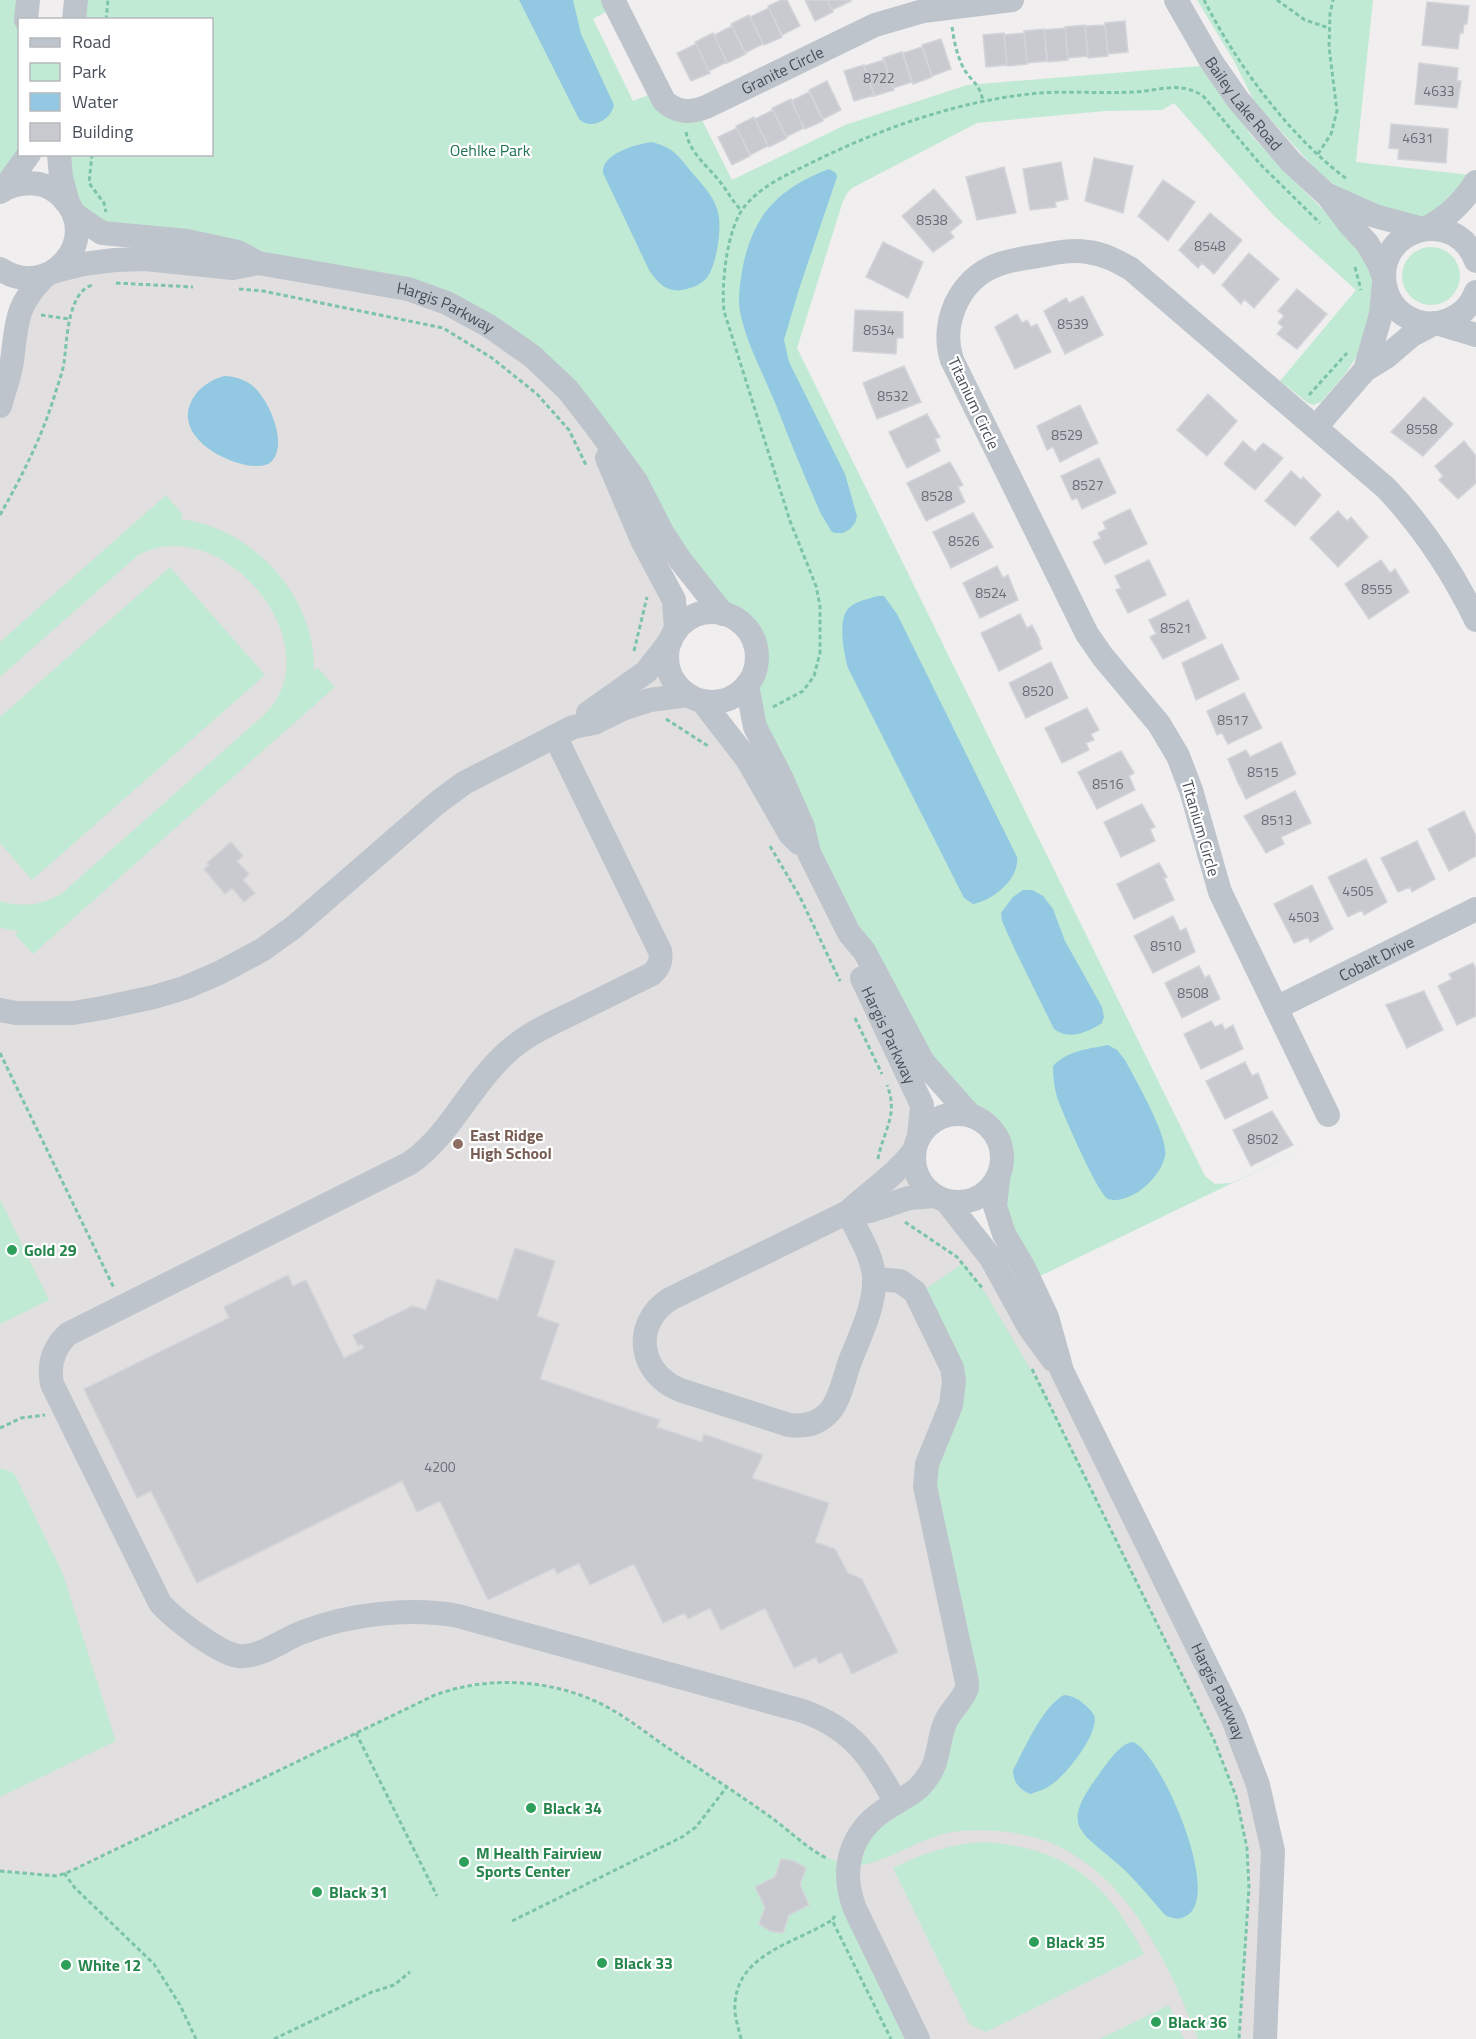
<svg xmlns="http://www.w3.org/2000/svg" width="1476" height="2039" font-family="'Titillium Web',sans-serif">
<rect width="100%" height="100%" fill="#f0eeee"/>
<path fill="#e1dfdf" d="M115,260L408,289L489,326L595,425L661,573L670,673L678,686L695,699L849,933L853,957L884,1028L908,1074L914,1166L918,1177L923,1186L991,1258L1233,1719L1273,1851L1265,2039H918L848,1866L816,1853L788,1829L745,1799L615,1713L596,1701L541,1685L496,1682L452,1689L417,1703L87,1865L57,1876L0,1871V406L35,286Z"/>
<path fill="#c1ead5" d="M0,0H28L20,20V154L0,192Z
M86,0H602L606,12L593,19L633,101L648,95L702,120L732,180L845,125L967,85L1200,66L1251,135L1281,168L1347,233L1369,262L1376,300L1357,356L1345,374L1321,402L1313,405L1308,403L1280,381L1356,290L1274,216L1174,103L1162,110L1105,111L977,123L852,188L847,193L842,204L797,348L1205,1176L1215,1184L1231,1183L1315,1143L1034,1279L1009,1232L1005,1185L1010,1156L1004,1136L994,1124L970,1103L933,1062L866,945L769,743L759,687L764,660L762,643L751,625L727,604L506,323L128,232C76,209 79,210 69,155L212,154V20L84,19Z
M1197,0H1373L1356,162L1470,175L1430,216L1412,218L1338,188L1319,173L1254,101L1234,61Z
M1402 276a29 29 0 1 1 58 0a29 29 0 1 1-58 0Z
M166,495L183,515L180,519C252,527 316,597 314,670L318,668L335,687L33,954L15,935L18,931L0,928V901C22,908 41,905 61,894L264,715C336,645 220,508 137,556L0,677V642Z
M170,567L265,675L32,880L0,843V717Z
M0,1199L49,1300L0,1324Z
M963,1263L986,1294L1044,1392L1214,1740L1236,1796L1247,1848L1249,1888L1239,2039H1198C1164,1950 1113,1843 1007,1832C987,1830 967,1829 947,1833C914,1841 883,1865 848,1867L918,2039H0V1871L57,1876L87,1865L417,1703L452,1689L496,1682L541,1685L596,1701L745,1799L788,1829L816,1853L848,1866L852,1850L907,1797L960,1702L925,1486L953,1393L917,1295Z
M0,1468L14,1473L63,1574L116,1741L0,1797Z
M984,1842C1067,1848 1107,1882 1144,1954L986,2032L970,2025L893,1868C927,1852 946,1845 984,1842Z
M1169,2005L1184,2039H1100Z"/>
<path fill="#92c8e2" d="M519,0H573L581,34L614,105C611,120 591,131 579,119Z
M652,142C675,148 679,157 694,175C703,185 713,196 717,209C723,223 717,263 708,276C704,282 697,286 690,288C671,295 659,286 649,270L603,173C601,154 636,144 652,142Z
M829,169L836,173L837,177L800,286L784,340L789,362L845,474L857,516L855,523L850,529L843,533H836L832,532L821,514C805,478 790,441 776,405C764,375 748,347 741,316C737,301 740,286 742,271C752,216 777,189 829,169Z
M224,376C235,376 246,380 254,387C269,401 289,444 271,462C254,478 168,444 192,400C199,387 211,380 224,376Z
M878,596H884L897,614L1017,857C1020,878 993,901 973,904L964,898L848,668C844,654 838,623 847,610C854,601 868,599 878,596Z
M1023,890H1032L1043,896L1053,909L1065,941L1102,1007L1104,1017L1102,1023C1088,1032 1070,1041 1054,1029L1015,950L1002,921L1001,913L1013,897Z
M1108,1045L1117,1050L1125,1060C1135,1079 1169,1137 1165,1156C1162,1170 1150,1184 1138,1192C1131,1196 1117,1203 1108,1199C1098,1194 1062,1112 1057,1097C1054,1087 1053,1076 1053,1066C1067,1051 1088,1049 1108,1045Z
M1064,1695C1073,1696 1079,1699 1085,1705C1088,1707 1092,1712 1094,1715C1100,1732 1068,1772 1055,1782C1048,1788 1040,1791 1030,1794C1019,1789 1013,1782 1013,1770C1025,1748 1042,1707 1064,1695Z
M1132,1742C1157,1746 1225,1896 1186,1916C1179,1920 1172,1919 1165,1915C1150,1898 1135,1879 1118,1864C1079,1830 1061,1827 1097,1777C1106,1765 1118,1745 1132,1742Z"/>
<path fill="#c9cad0" stroke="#d3d4d9" stroke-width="1.5" d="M781,0H787L800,26L782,35L768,6Z
M805,0H827L833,12L815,21Z
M827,0H850L851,1L832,10Z
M1427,2L1469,6L1467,24H1464L1463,33L1460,32L1458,49L1422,45Z
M769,8L782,37L764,45L750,17Z
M749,15L763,44L745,53L731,24Z
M1125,21L1128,52L1108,54L1105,23Z
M1085,25L1088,56L1068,58L1065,27Z
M1105,25L1108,56L1088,58L1085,26Z
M732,26L746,54L727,63L714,35Z
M1065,28L1068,60L1048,62L1044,30Z
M1044,29L1047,61L1027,63L1024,31Z
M713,33L727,62L709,71L695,42Z
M1004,33L1007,65L986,67L983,35Z
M1024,33L1027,64L1007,66L1004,35Z
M941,39L951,69L932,76L922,45Z
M696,44L710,73L691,81L677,53Z
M922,47L932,77L913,84L903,53Z
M902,52L912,82L893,88L883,58Z
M884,60L894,90L874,96L864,66Z
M1419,63L1458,68L1457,81H1461L1457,108L1415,104Z
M864,65L874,95L854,101L844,71Z
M827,81L841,110L823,119L809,90Z
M809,92L823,121L805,129L791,101Z
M791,99L804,128L786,137L772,108Z
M773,110L787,138L769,147L755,119Z
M754,117L768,146L750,155L736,126Z
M1391,124L1448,129L1446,163L1398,159L1399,149L1389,148Z
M737,128L750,156L732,165L718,137Z
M1094,158L1133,166L1123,213L1085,201Z
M1061,162L1068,199L1055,202L1056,207L1030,210L1023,169Z
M1004,167L1016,213L977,220L966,177Z
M1163,180L1195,202L1168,241L1138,216Z
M934,189L962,222L950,232L954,237L933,252L902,216Z
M1210,213L1242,240L1214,274L1202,263L1198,268L1179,250Z
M883,242L923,262L908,298L866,277Z
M1249,253L1279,279L1254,308L1244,299L1241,304L1222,285Z
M1297,289L1327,314L1297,349L1277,334L1283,327L1278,323L1284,316L1278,311Z
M1083,296L1103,335L1065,354L1044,311L1066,298L1069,303Z
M855,310L903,312V338H897L896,354L853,351Z
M1017,314L1022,323L1027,320L1031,327L1037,324L1051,352L1015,369L995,327Z
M904,366L921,402L877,419L863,383Z
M1208,394L1237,421L1207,456L1177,430Z
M1424,397L1453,424L1423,456L1391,432Z
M1080,405L1098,443L1060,462L1053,447L1047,450L1037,426Z
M927,414L940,437L935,439L940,451L907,468L889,432Z
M1243,441L1255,452L1263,443L1283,458L1255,490L1224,464Z
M1464,441L1476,456V483L1458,499L1439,480L1443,476L1435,466Z
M1099,458L1116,493L1082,509L1077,498L1072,500L1061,476Z
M950,462L963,485L958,487L965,502L926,521L907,483Z
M1291,471L1301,480L1303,477L1321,495L1295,526L1265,501Z
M1130,509L1147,544L1105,564L1093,542L1101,538L1098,533L1106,529L1103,522Z
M1338,511L1347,521L1351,517L1368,537L1338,567L1310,538Z
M973,513L993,547L951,568L933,532Z
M1149,560L1166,595L1128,613L1116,590L1121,588L1115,576Z
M1381,560L1390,573L1395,569L1409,592L1369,619L1345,584Z
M997,566L1003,578L1008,575L1018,600L980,618L963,583Z
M1188,600L1206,638L1163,659L1150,637L1156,634L1149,620Z
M1020,614L1027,628L1032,625L1040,641L1039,642L1042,649L999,671L981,633Z
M1222,644L1239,679L1196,700L1182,663Z
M1051,662L1068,698L1026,718L1009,683Z
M1244,693L1262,728L1228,744L1222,733L1217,735L1207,711Z
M1087,708L1099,730L1091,734L1094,740L1086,743L1089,750L1062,763L1045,728Z
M1281,742L1296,774L1246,799L1240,786L1242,785H1239L1228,759L1246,750L1250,757Z
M1121,751L1134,773L1129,776L1135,790L1097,809L1078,772Z
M1295,791L1311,823L1281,837L1284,844L1266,853L1244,816Z
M1142,804L1155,827L1150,829L1155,841L1121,857L1104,822Z
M1464,811L1476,836V856L1449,871L1428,829Z
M1417,841L1435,879L1412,892L1410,887L1398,892L1381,858Z
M231,842L243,856L237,861L249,874L243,880L255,893L244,902L232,888L225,894L204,869L209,865L207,863Z
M1366,859L1387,902L1364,915L1362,910L1348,917L1328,877Z
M1159,863L1167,877L1164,878L1174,900L1134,919L1117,884Z
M1312,885L1333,929L1310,942L1308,937L1294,943L1274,904Z
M1173,916L1180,931L1186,928L1195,952L1153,973L1134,936Z
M1473,963L1476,969V1016L1457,1025L1438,986L1452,979L1449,974Z
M1199,966L1205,978L1209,975L1220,999L1182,1018L1165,983Z
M1424,991L1443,1030L1407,1048L1386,1005Z
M1211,1021L1215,1027L1222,1024L1225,1030L1233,1025L1243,1049L1201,1069L1184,1034Z
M1245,1062L1252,1076L1258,1073L1268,1098L1225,1119L1206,1081Z
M1272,1111L1293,1145L1251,1166L1233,1130Z
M515,1248L555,1261L537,1316L559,1324L540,1379L660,1420L657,1427L702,1442L704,1434L763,1455L752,1478L829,1503L815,1542L835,1549L848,1573L862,1579L898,1652L852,1674L841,1652L819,1664L816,1657L794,1668L765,1608L721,1630L710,1608L688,1619L685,1613L663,1623L634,1564L590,1585L579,1563L557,1574L554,1568L488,1600L440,1501L417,1512L402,1481L197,1583L151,1491L137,1498L84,1389L229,1318L224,1307L288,1275L293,1286L306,1280L344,1358L364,1348L362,1344L358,1346L353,1335L412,1306L426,1310L437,1279L498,1300Z
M781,1859L794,1861L806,1868L800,1885L809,1905L789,1915L783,1933L770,1931L759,1924L765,1907L755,1887L775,1877Z"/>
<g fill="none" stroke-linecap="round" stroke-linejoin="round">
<path stroke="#7cc4a9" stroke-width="3" stroke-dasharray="4.5 3" stroke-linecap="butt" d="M1204,0C1237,65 1289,136 1348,180
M1277,0L1305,20L1329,28
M106,20L108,0
M952,27C954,41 957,56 964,69C972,83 979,82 983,101
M686,132C690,154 708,166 721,183C728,192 733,202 741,210
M92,154L89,183L104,203L106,212
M1318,154L1331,134L1337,111L1329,47L1330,14L1333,0
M1355,267L1361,290
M116,283L193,287
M239,289L263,291L443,328L492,358L537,394L569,430L586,465
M41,315L69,319
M1309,395L1347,353
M0,515C22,476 42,437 55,394C58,384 62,374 64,363C67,342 67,293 92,285
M634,651L647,597
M773,707L803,691L814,676L820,653V606L816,586L790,521L724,311C721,284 727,227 745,206C763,184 789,174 813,162C880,129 955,102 1030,94C1064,90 1099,94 1134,92C1159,91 1182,80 1204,97L1260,164L1320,223
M666,719L708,746
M770,846L800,897L840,981
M855,1018L882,1074
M0,1053L114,1288
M878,1159C883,1131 899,1115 887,1085
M905,1222L957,1257L983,1289
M1032,1369L1214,1740L1236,1796L1247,1848L1249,1888L1239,2039
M0,1428L21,1418L45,1415
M356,1733L437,1896
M0,1871L57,1876L71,1871L435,1695C487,1676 545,1679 595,1701C622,1713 647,1734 671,1750C704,1772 737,1793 769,1816C789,1830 806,1848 828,1859
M64,1873L75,1888L154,1964L180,2005L196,2039
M835,1916L832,1920L891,2039
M512,1921L682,1837L696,1827L726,1788
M274,2039L372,1992L394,1985L410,1972
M741,2039C739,2030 736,2021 735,2012C732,1954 793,1945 832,1920"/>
<g stroke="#bec4cb" stroke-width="24">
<path id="s1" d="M613,0L664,101C677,113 690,113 706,107L875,25L923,11L1012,0"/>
<path id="s2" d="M1176,0L1211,61L1238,100L1291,162L1328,196L1350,225L1367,243L1379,264L1384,278"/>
<path d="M26,20L28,0"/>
<path d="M74,20L76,0"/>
<path d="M59,154L61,177L68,203"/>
<path d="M3,190L29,154"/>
<path d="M0,192C12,184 25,182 39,184C48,186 57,191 63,198C103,239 49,302 0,269"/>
<path d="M1330,196L1375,216L1423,229"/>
<path id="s3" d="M74,214L102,233L187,241L238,252L258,263L408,289L447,303L489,326L532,356L568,390L595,425L636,481L662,532L681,561L723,614"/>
<path d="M1425,229C1448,217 1462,203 1476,182"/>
<path d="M1476,261C1456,206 1375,227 1385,285C1387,297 1394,308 1404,315C1418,324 1434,326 1448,320C1462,315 1471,305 1476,292"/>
<path d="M55,271L83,264L115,260L145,259L233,268L258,263"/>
<path d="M1436,323L1476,335"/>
<path d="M1365,370L1381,314L1384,282"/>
<path d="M0,406C4,391 10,376 12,361C17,323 15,306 44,277"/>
<path d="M1316,427L1365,370L1386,357L1412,335L1435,323"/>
<path d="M607,458L642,540L674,600L676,631"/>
<circle cx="712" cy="657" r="45"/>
<path d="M747,685L755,727L781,777L803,827L809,853L849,933L864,951L923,1062L970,1115"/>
<path d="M702,701L747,759L790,834L799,843"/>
<path d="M588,713L646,672L671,640"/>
<path d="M555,736L660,951C662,961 659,968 652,974C626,987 599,1000 573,1013C548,1025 523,1036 503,1056C468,1089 450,1135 410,1163L68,1334C54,1347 48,1364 52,1384L160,1603C173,1618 219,1654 239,1656C261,1658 283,1639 303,1632C348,1614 411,1607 458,1616L803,1711C853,1729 872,1758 896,1803"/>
<path id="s4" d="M862,978L922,1105L919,1137"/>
<path id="s5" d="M1276,1008L1476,909"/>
<path d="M0,1010L16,1013H73L103,1008L154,997L184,988L219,973L262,950L294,927L437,803L464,783L573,727L594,723L625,708L650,700L688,695"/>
<circle cx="958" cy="1158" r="44"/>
<path d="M1328,1115L1220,892L1191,790L1178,756L1159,724L1103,657L1087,634L952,360C940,323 959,279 997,265C1010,260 1024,258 1038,256C1055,253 1071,249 1088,252C1104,254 1117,261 1131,269L1386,488C1424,528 1452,571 1476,620"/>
<path id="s6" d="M998,1180L995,1206L1004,1234L1024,1268L1047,1317L1062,1371L1233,1719L1258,1785L1273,1851L1265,2039"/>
<path d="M947,1202L991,1258L1029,1327L1053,1360"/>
<path d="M848,1212C857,1232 872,1254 874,1276C876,1306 859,1337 849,1364C844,1379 840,1399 830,1411C819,1424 804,1427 789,1425L680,1390C638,1373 632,1323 670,1299L848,1212C870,1191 895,1176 914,1151"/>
<path d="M848,1212L870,1211L909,1198L935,1196"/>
<path d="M874,1279L900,1281L915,1292L952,1368L954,1381L951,1405L927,1464L925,1486L967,1682V1688C962,1702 950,1710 945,1723C937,1742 940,1762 926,1779C916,1794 900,1799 886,1809C849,1833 840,1870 855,1909L918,2039"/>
</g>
</g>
<circle fill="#8d6e63" stroke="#fff" stroke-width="2" cx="458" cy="1144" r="6"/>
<g fill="#2e9e5b" stroke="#fff" stroke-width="2">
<circle cx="12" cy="1250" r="6"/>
<circle cx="531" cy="1808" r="6"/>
<circle cx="464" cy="1862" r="6"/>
<circle cx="317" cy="1892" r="6"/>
<circle cx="1034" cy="1942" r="6"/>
<circle cx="602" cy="1963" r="6"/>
<circle cx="66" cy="1965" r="6"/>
<circle cx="1156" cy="2022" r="6"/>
</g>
<g text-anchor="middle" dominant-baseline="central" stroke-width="4.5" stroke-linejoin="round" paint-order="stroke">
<g font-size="14" fill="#686e77">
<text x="879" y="77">8722</text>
<text x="1439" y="90">4633</text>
<text x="1418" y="137">4631</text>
<text x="932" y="219">8538</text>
<text x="1210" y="245">8548</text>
<text x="1073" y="323">8539</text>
<text x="879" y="329">8534</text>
<text x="893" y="395">8532</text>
<text x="1422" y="428">8558</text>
<text x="1067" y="434">8529</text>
<text x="1088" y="484">8527</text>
<text x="937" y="495">8528</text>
<text x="964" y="540">8526</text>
<text x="1377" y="588">8555</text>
<text x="991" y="592">8524</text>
<text x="1176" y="627">8521</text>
<text x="1038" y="690">8520</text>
<text x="1233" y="719">8517</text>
<text x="1263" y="771">8515</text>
<text x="1108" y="783">8516</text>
<text x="1277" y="819">8513</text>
<text x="1358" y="890">4505</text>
<text x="1304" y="916">4503</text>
<text x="1166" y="945">8510</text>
<text x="1193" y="992">8508</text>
<text x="1263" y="1138">8502</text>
<text x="440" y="1466">4200</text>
</g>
<g font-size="16" fill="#484f59" stroke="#fff">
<text stroke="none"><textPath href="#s1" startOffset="243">Granite Circle</textPath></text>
<text stroke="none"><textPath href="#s2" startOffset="124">Bailey Lake Road</textPath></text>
<text stroke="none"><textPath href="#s3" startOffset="388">Hargis Parkway</textPath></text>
<text transform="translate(974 403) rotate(65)">Titanium Circle</text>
<text transform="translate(1201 828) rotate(74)">Titanium Circle</text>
<text stroke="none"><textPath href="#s5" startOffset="112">Cobalt Drive</textPath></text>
<text stroke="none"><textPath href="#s4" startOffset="63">Hargis Parkway</textPath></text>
<text stroke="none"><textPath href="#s6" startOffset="562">Hargis Parkway</textPath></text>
</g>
<g font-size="16" fill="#217353" stroke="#fff">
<text x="490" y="150">Oehlke Park</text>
</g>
<g font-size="16" font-weight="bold" fill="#785e54" stroke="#fff" text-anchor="start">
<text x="470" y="1135">East Ridge<tspan x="470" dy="18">High School</tspan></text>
</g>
<g font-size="16" font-weight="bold" fill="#27864d" stroke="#fff" text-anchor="start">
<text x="24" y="1250">Gold 29</text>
<text x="543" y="1808">Black 34</text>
<text x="476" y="1853">M Health Fairview<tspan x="476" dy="18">Sports Center</tspan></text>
<text x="329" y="1892">Black 31</text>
<text x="1046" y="1942">Black 35</text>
<text x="614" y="1963">Black 33</text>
<text x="78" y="1965">White 12</text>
<text x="1168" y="2022">Black 36</text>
</g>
</g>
<rect x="18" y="18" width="195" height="138" fill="#ffffff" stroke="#b6b9bd" stroke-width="1.5"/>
<rect x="30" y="38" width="30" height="9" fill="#bec4cb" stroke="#b6b9bd" stroke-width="1.5"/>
<text x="72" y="48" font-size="18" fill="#484f59">Road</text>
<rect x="30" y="63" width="30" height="18" fill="#c1ead5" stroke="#b6b9bd" stroke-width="1.5"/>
<text x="72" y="78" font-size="18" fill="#484f59">Park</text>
<rect x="30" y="93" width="30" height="18" fill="#92c8e2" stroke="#b6b9bd" stroke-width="1.5"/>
<text x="72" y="108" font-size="18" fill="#484f59">Water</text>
<rect x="30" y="123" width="30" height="18" fill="#c9cad0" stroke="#b6b9bd" stroke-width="1.5"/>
<text x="72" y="138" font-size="18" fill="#484f59">Building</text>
</svg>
